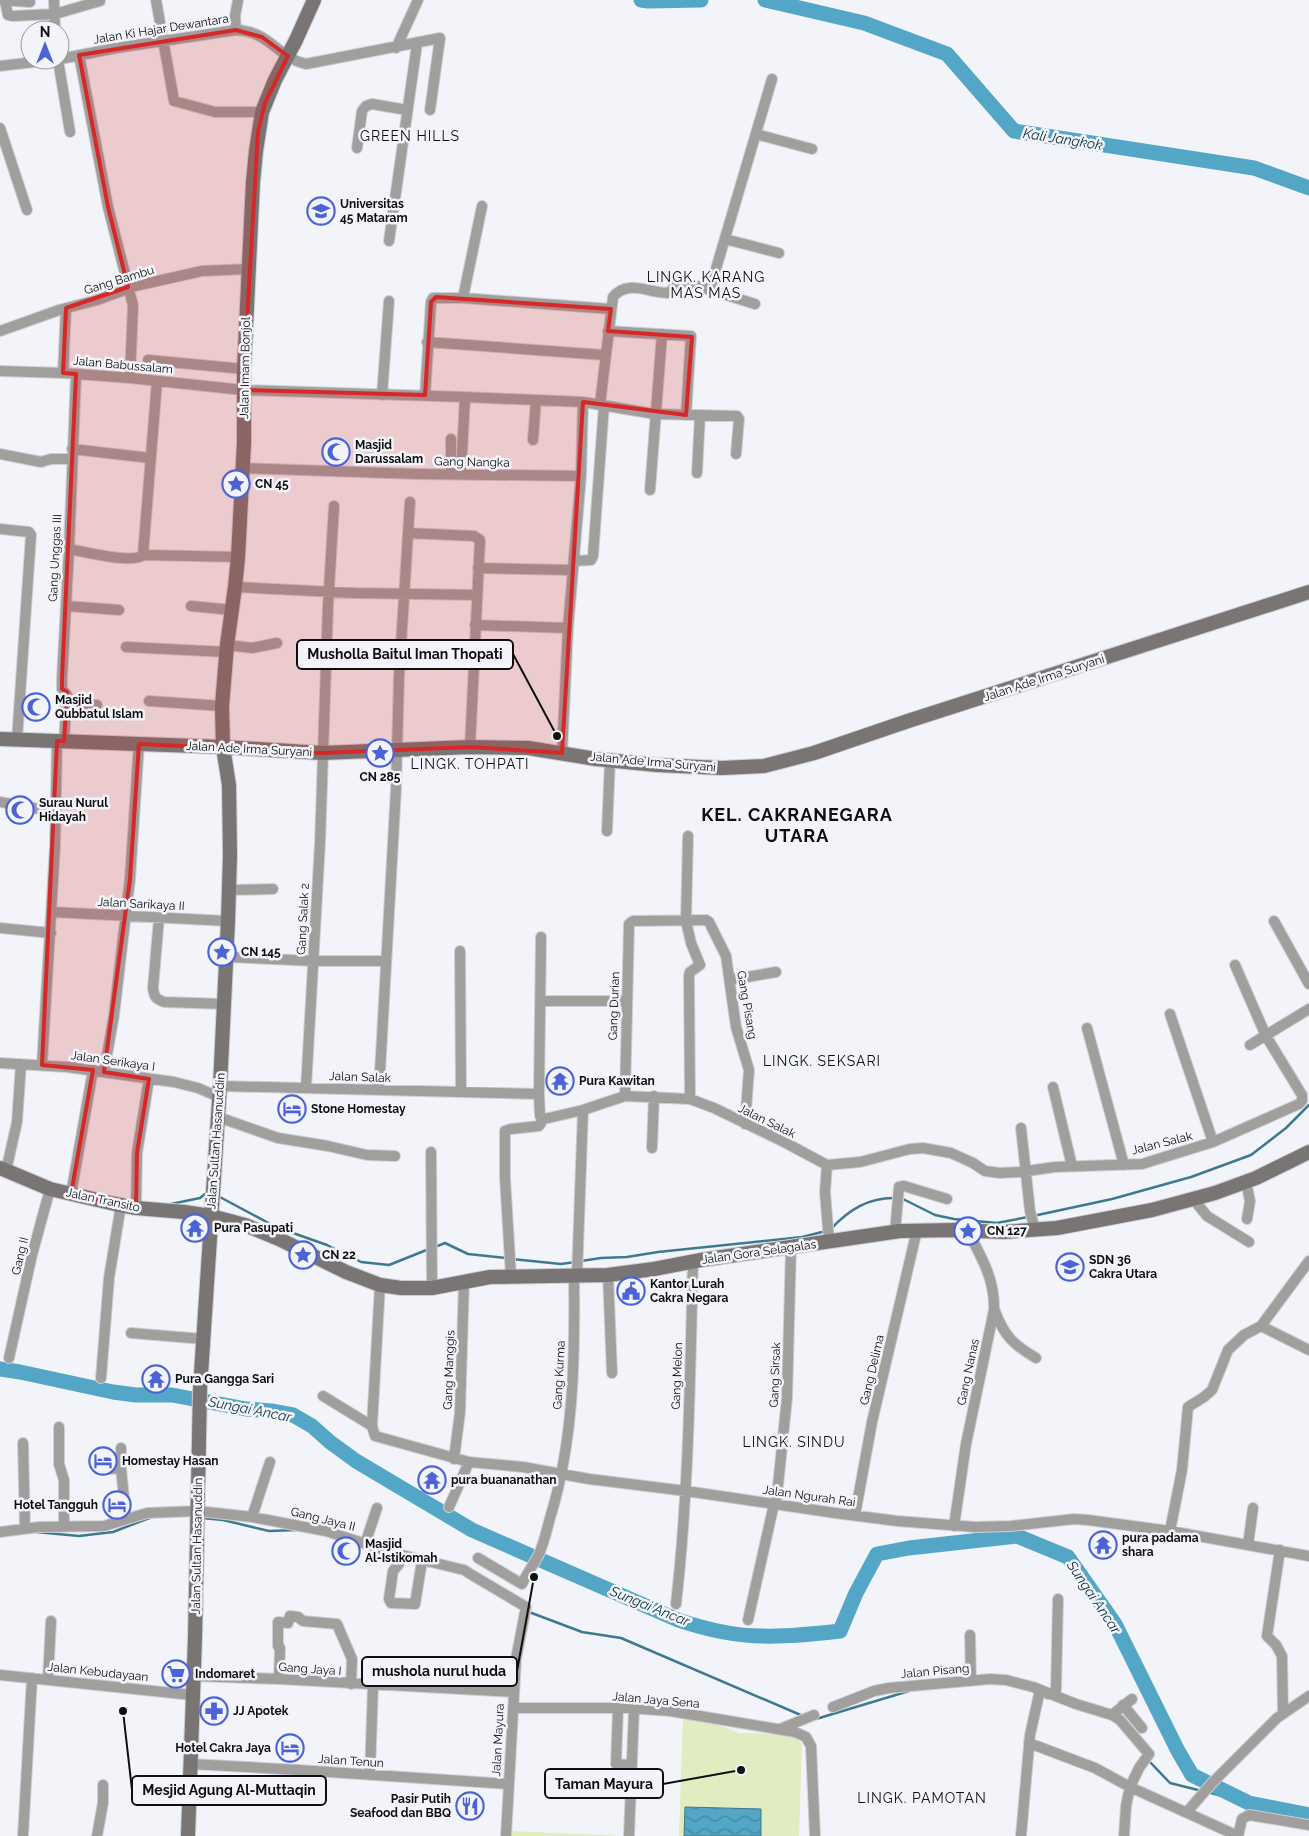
<svg xmlns="http://www.w3.org/2000/svg" width="1309" height="1836" font-family="Raleway,sans-serif">
<defs>
<pattern id="water-waves" width="16" height="10" patternUnits="userSpaceOnUse" patternTransform="scale(1.25)"><rect width="16" height="10" fill="#53a6c6"/><path d="M0 5q4-4 8 0t8 0" fill="none" stroke="#43869f"/></pattern>
</defs>
<rect width="100%" height="100%" fill="#f2f4f9"/>
<path fill="#e1ecc1" d="M683,1716L700,1718L739,1733L792,1734L802,1744L799,1836H679Z
M511,1831L624,1836H511Z"/>
<path fill="url(#water-waves)" stroke="#3f7990" d="M685,1807L761,1809V1836H684Z"/>
<g fill="none" stroke-linecap="round" stroke-linejoin="round">
<path stroke="#3f7990" stroke-width="2.5" d="M218,1196L276,1227L327,1245L361,1262L389,1265L429,1249
M901,1198L935,1215L954,1219L997,1223L1028,1217
M171,1204L200,1198L205,1194H208
M1033,1216L1112,1199L1191,1177L1251,1155L1286,1128L1309,1105
M831,1229C848,1210 870,1197 896,1198
M435,1247L445,1243L468,1254L506,1258
M512,1259L561,1264L576,1262
M581,1261L601,1258L627,1257L658,1252L802,1237L826,1231
M202,1518L223,1520L269,1531L298,1530
M36,1532L79,1536L113,1532L152,1517
M529,1612L582,1632L621,1638L803,1716
M816,1719L909,1691
M1148,1760L1170,1783L1202,1791
M1207,1792L1249,1803"/>
<path stroke="#53a6c6" stroke-width="15" d="M641,0L648,1L701,0
M765,0L864,23L947,54L1014,131L1254,168L1309,188
M0,1369L20,1372L113,1392L136,1395H172L246,1409L271,1411L293,1415L312,1426L330,1442L356,1461L472,1530L678,1620C705,1629 734,1636 762,1636C788,1637 814,1634 840,1631L856,1593L877,1554L909,1548L1017,1536L1068,1557L1115,1624L1178,1751L1192,1775L1249,1803L1309,1815"/>
<g stroke="#cecfd4" stroke-width="12">
<path id="street" d="M1,0L30,2
M54,0L55,30
M156,0L174,101L215,112H262
M5,1L8,15L13,16L55,14L100,1V0
M236,30L235,16L238,0
M396,48L418,0
M79,55L108,207L133,305L130,378
M60,59L116,48L236,30C270,31 279,59 306,64L440,38L430,110
M58,60L70,132
M0,66L51,60
M0,128L27,210
M756,134L812,149
M357,148L362,111L366,106L372,104L407,110
M725,239L779,253
M389,241L417,44
M710,289L772,79
M463,298L482,206
M0,331L59,310L97,300L135,286L202,271L248,269
M608,331L691,336L686,415
M427,342L604,355
M148,360L244,369
M0,371L63,373L130,378L243,390L465,397L583,402L655,414L737,416L739,419L736,454
M63,373L66,308
M382,395L389,301
M425,395L431,302L433,298H463L611,309
M600,404L613,297C627,279 649,293 668,293L672,290L676,283L681,281L755,304
M451,439V473
M533,440L536,400
M72,449L150,458
M0,454L41,462L51,459H72
M242,468L417,474L581,476
M461,473L465,397
M697,473L700,415
M650,490L662,334
M0,529L29,532L31,535L17,740
M408,533L474,536L480,540L470,747
M69,549C84,552 133,564 143,555L238,557
M143,555L157,381
M574,561L591,560L593,556L604,405
M478,568L573,570
M235,587L354,593L477,595
M66,606L119,610
M191,606L232,610
M475,625L568,628
M227,645L252,648L277,643
M126,647L226,652
M149,701L222,706
M65,705H97
M64,741L67,695L62,689V678L69,549L76,374
M562,753L568,628L581,476L583,402
M0,802L55,812
M607,831L610,760
M688,836L686,921L691,943L700,965L690,972L689,976L690,1099
M229,890L273,889
M52,912L228,921
M159,918L153,988C154,997 156,999 164,1002L224,1004
M1274,921L1309,984
M0,928L51,933
M460,951L461,1092
M227,957L314,961H385
M730,980L776,972
M541,1001H627
M1170,1014L1213,1142
M1087,1028L1124,1165
M1250,1045L1309,1009
M0,1063L67,1067L174,1082L198,1088L219,1097
M42,1065L55,846L57,741
M104,1072L114,1015L130,879L139,744
M220,1086L539,1094L540,1116L544,1119L583,1110L625,1096L690,1099L714,1108L784,1142L827,1165L860,1162L910,1149L923,1148L951,1153L973,1163L985,1171L1000,1173L1020,1172L1055,1167L1142,1164L1213,1142L1299,1104L1302,1101V1095L1266,1036L1235,965
M1053,1087L1072,1166
M306,1088L320,843L328,606L334,506
M379,1090L396,789L399,677L410,502
M539,1094L541,937
M625,1096L629,924L633,921L706,920L709,922L726,956L736,1027L749,1070L745,1124
M218,1117L278,1138L328,1146L367,1155L395,1156
M1021,1128L1030,1211L1035,1230
M652,1148L654,1096
M431,1152L432,1288
M827,1165L825,1192L829,1241
M6,1171L17,1122L21,1064
M1246,1182L1250,1201L1247,1219
M71,1194L93,1070
M1194,1200L1207,1216L1249,1242
M136,1208L137,1153L149,1079
M895,1232L899,1187L904,1186L947,1199
M608,1275L612,1373
M511,1276L505,1178V1131L511,1129L539,1126L541,1123L542,1118
M577,1276L583,1110
M995,1311C1004,1336 1014,1345 1036,1358
M1261,1326L1309,1350
M131,1333L203,1339
M9,1358L32,1255L50,1189
M101,1378L109,1278L121,1205
M323,1396L372,1426L375,1436L469,1462L523,1467L589,1479L686,1491L835,1513L897,1521L975,1527L1011,1526L1074,1519L1088,1520L1170,1531L1309,1556
M372,1426L380,1285
M59,1427V1464L64,1480V1526
M23,1443L25,1528
M121,1448V1468L126,1519
M454,1459L460,1412L464,1281
M105,1469L121,1468
M776,1505L787,1398L791,1247
M449,1507L469,1462
M855,1515L872,1422L917,1230
M252,1517L270,1462
M954,1526L966,1444L994,1310C995,1279 981,1256 967,1230
M1170,1531L1182,1470L1188,1407L1204,1397L1212,1390L1228,1350L1244,1335L1261,1326L1309,1261
M0,1532L39,1527L104,1526L147,1513L198,1511L252,1517L326,1531L394,1553L464,1570L472,1575L526,1607L516,1659L506,1836
M365,1544L377,1508
M1248,1545L1253,1508
M1280,1550L1267,1636L1276,1645L1282,1656L1283,1713
M401,1555L399,1564L393,1571L389,1599L391,1603L415,1604L422,1561
M478,1558L522,1584C527,1573 534,1564 539,1554C544,1543 547,1529 550,1518C574,1441 575,1357 574,1276
M676,1604C689,1490 690,1376 693,1261
M748,1620L774,1504
M970,1635L971,1681
M0,1675L192,1695
M193,1676L279,1679L514,1692
M48,1679L51,1621
M279,1679L280,1648L278,1646V1622L288,1623L290,1616L298,1617L303,1621L337,1624L352,1659L351,1684
M1048,1694L1053,1693L1056,1690L1058,1599
M1123,1705L1142,1728
M833,1707L874,1691L889,1688L990,1679L1006,1680L1033,1687L1076,1704L1112,1715L1120,1720L1149,1754L1139,1768L1130,1787L1238,1836
M513,1708H628L670,1711L795,1732L806,1737L811,1746L815,1836
M618,1708L616,1764L631,1765
M1112,1715L1132,1699
M780,1729L814,1715
M1029,1743L1095,1768L1130,1787L1126,1806L1124,1836
M191,1764L299,1770L508,1784
M370,1775L373,1685
M1187,1812L1212,1783L1277,1718L1309,1696
M23,1836L32,1678
M97,1836L103,1803V1785
M629,1836L634,1709
M1021,1836L1030,1735L1040,1690
M1238,1836L1242,1819L1249,1815L1309,1825"/>
</g>
<g stroke="#cecfd4" stroke-width="16">
<path id="secondary" d="M0,739L223,747L322,753L470,747L528,748L596,759L657,765L722,768L764,766L814,753L908,721L1309,592
M0,1168L50,1189L115,1204L136,1208L184,1212L211,1216L245,1225L279,1239L346,1272L380,1285L401,1288H432L490,1277L608,1275L654,1269L701,1260L900,1231L954,1230L1004,1232L1057,1228L1152,1210L1215,1193L1256,1178L1309,1152
M188,1836L195,1638L200,1389L220,1086L228,921L230,855L229,785L223,747L222,706L227,645L235,587L238,557L244,443V369L253,182L256,151L262,112L275,80L296,40L314,0"/>
</g>
<use href="#street" stroke="#a19e9e" stroke-width="10"/>
<use href="#secondary" stroke="#797574" stroke-width="14"/>
</g>
<path fill="#d62828" fill-opacity="0.2" stroke="#d62828" stroke-width="4" stroke-linejoin="round" d="M236,30L262,37L288,56L265,103L258,132L243,390L425,395L431,302L436,297L611,309L608,331L692,337L686,415L583,402L562,753L470,747L322,753L139,744L130,879L104,1072L149,1079L137,1153L136,1208L71,1194L93,1070L42,1065L57,741H64L67,692L62,689V678L76,374L63,373L66,308L128,287L108,207L79,55Z"/>
<defs>
<g id="university-ring" transform="scale(1.4375)"><circle r="9.5" fill="#f2f4f9" stroke="#4b63d7" stroke-width="1.5"/><path d="M0-5L7-2L0 1L-7-2ZM-4 1L0 2.5L4 1V4Q0 6-4 4Z" fill="#4b63d7"/></g>
<g id="mosque-ring" transform="scale(1.4375)"><circle r="9.5" fill="#f2f4f9" stroke="#4b63d7" stroke-width="1.5"/><path d="M3.5-4.9A6 6 0 1 0 3.5 4.9A5 5 0 1 1 3.5-4.9Z" fill="#4b63d7"/></g>
<g id="sight-ring" transform="scale(1.4375)"><circle r="9.5" fill="#f2f4f9" stroke="#4b63d7" stroke-width="1.5"/><path d="M0-6L1.8-2.2L6-1.7L2.9 1.2L3.7 5.4L0 3.3L-3.7 5.4L-2.9 1.2L-6-1.7L-1.8-2.2Z" fill="#4b63d7"/></g>
<g id="temple-ring" transform="scale(1.4375)"><circle r="9.5" fill="#f2f4f9" stroke="#4b63d7" stroke-width="1.5"/><path d="M0-6L5-2H3V0L6.5 2.5H4V6H1.5V3h-3V6H-4V2.5H-6.5L-3 0V-2H-5Z" fill="#4b63d7"/></g>
<g id="hotel-ring" transform="scale(1.4375)"><circle r="9.5" fill="#f2f4f9" stroke="#4b63d7" stroke-width="1.5"/><path d="M-6-4.5h1.5V1H6V5H4.5V3h-9V5H-6ZM-4 0a1.8 1.8 0 1 1 3.6 0ZM.5 0V-2.5h3Q6-2.5 6 0Z" fill="#4b63d7"/></g>
<g id="school-ring" transform="scale(1.4375)"><circle r="9.5" fill="#f2f4f9" stroke="#4b63d7" stroke-width="1.5"/><path d="M0-5L7-2L0 1L-7-2ZM-4 1L0 2.5L4 1V4Q0 6-4 4Z" fill="#4b63d7"/></g>
<g id="civic-ring" transform="scale(1.4375)"><circle r="9.5" fill="#f2f4f9" stroke="#4b63d7" stroke-width="1.5"/><path d="M-.6-6.5H3V-4.5H.6V-3L4-1V1h2V6H-6V1h2V-1L-.6-3ZM-1.2 2.5V6h2.4V2.5Z" fill="#4b63d7"/></g>
<g id="supermarket-ring" transform="scale(1.4375)"><circle r="9.5" fill="#f2f4f9" stroke="#4b63d7" stroke-width="1.5"/><path d="M-6-5.5h2.5l.6 2H6L4.5 2H-2.5L-4.4-4H-6ZM-1.5 3.2a1.3 1.3 0 1 0 .1 0ZM3 3.2a1.3 1.3 0 1 0 .1 0Z" fill="#4b63d7"/></g>
<g id="pharmacy-ring" transform="scale(1.4375)"><circle r="9.5" fill="#f2f4f9" stroke="#4b63d7" stroke-width="1.5"/><path d="M-2-6h4v4h4v4h-4v4h-4v-4h-4v-4h4Z" fill="#4b63d7"/></g>
<g id="restaurant-ring" transform="scale(1.4375)"><circle r="9.5" fill="#f2f4f9" stroke="#4b63d7" stroke-width="1.5"/><path d="M-5-6h1v4h1v-4h1v4h1v-4h1v5L-1.5 .5V6h-2V.5L-5-1ZM5-6V6H3V1.5H1.5Q1.5-4 5-6Z" fill="#4b63d7"/></g>
</defs>
<g fill-rule="evenodd">
<use href="#university-ring" x="321" y="211"/>
<use href="#mosque-ring" x="336" y="452"/>
<use href="#sight-ring" x="236" y="484"/>
<use href="#mosque-ring" x="36" y="707"/>
<use href="#sight-ring" x="380" y="753"/>
<use href="#mosque-ring" x="20" y="810"/>
<use href="#sight-ring" x="222" y="952"/>
<use href="#temple-ring" x="560" y="1081"/>
<use href="#hotel-ring" x="292" y="1109"/>
<use href="#temple-ring" x="195" y="1228"/>
<use href="#sight-ring" x="968" y="1231"/>
<use href="#sight-ring" x="303" y="1255"/>
<use href="#school-ring" x="1070" y="1267"/>
<use href="#civic-ring" x="631" y="1291"/>
<use href="#temple-ring" x="156" y="1379"/>
<use href="#hotel-ring" x="103" y="1461"/>
<use href="#temple-ring" x="432" y="1480"/>
<use href="#hotel-ring" x="117" y="1505"/>
<use href="#temple-ring" x="1103" y="1545"/>
<use href="#mosque-ring" x="346" y="1551"/>
<use href="#supermarket-ring" x="176" y="1674"/>
<use href="#pharmacy-ring" x="214" y="1711"/>
<use href="#hotel-ring" x="290" y="1748"/>
<use href="#restaurant-ring" x="470" y="1806"/>
</g>
<g text-anchor="middle" dominant-baseline="central" stroke-width="5" stroke-linejoin="round" paint-order="stroke">
<g font-size="12" fill="#0f0f11" stroke="#f2f4f9">
<text transform="translate(161 29) rotate(-9)">Jalan Ki Hajar Dewantara</text>
<text transform="translate(119 280) rotate(-17)">Gang Bambu</text>
<text transform="translate(123 365) rotate(5)">Jalan Babussalam</text>
<text transform="translate(245 368) rotate(-89)">Jalan Imam Bonjol</text>
<text transform="translate(472 462) rotate(1)">Gang Nangka</text>
<text transform="translate(55 558) rotate(-87)">Gang Unggas III</text>
<text transform="translate(1044 678) rotate(-18)">Jalan Ade Irma Suryani</text>
<text transform="translate(249 749) rotate(3)">Jalan Ade Irma Suryani</text>
<text transform="translate(653 762) rotate(5)">Jalan Ade Irma Suryani</text>
<text transform="translate(141 904) rotate(3)">Jalan Sarikaya II</text>
<text transform="translate(303 919) rotate(-87)">Gang Salak 2</text>
<text transform="translate(747 1005) rotate(80)">Gang Pisang</text>
<text transform="translate(614 1006) rotate(-88)">Gang Durian</text>
<text transform="translate(113 1061) rotate(8)">Jalan Serikaya I</text>
<text transform="translate(360 1077) rotate(2)">Jalan Salak</text>
<text transform="translate(767 1121) rotate(26)">Jalan Salak</text>
<text transform="translate(216 1141) rotate(-86)">Jalan Sultan Hasanuddin</text>
<text transform="translate(1162 1143) rotate(-14)">Jalan Salak</text>
<text transform="translate(103 1200) rotate(12)">Jalan Transito</text>
<text transform="translate(759 1252) rotate(-8)">Jalan Gora Selagalas</text>
<text transform="translate(20 1256) rotate(-77)">Gang II</text>
<text transform="translate(449 1370) rotate(-88)">Gang Manggis</text>
<text transform="translate(872 1370) rotate(-77)">Gang Delima</text>
<text transform="translate(968 1372) rotate(-78)">Gang Nanas</text>
<text transform="translate(559 1375) rotate(-87)">Gang Kurma</text>
<text transform="translate(775 1375) rotate(-88)">Gang Sirsak</text>
<text transform="translate(677 1376) rotate(-88)">Gang Melon</text>
<text transform="translate(809 1496) rotate(8)">Jalan Ngurah Rai</text>
<text transform="translate(323 1519) rotate(14)">Gang Jaya II</text>
<text transform="translate(197 1546) rotate(-89)">Jalan Sultan Hasanuddin</text>
<text transform="translate(310 1669) rotate(4)">Gang Jaya I</text>
<text transform="translate(935 1671) rotate(-5)">Jalan Pisang</text>
<text transform="translate(98 1672) rotate(6)">Jalan Kebudayaan</text>
<text transform="translate(656 1700) rotate(5)">Jalan Jaya Sena</text>
<text transform="translate(498 1740) rotate(-87)">Jalan Mayura</text>
<text transform="translate(351 1761) rotate(4)">Jalan Tenun</text>
</g>
<g font-size="12" font-weight="bold" fill="#0f0f11" stroke="#f2f4f9" text-anchor="start">
<text x="340" y="204">Universitas<tspan x="340" dy="14">45 Mataram</tspan></text>
<text x="355" y="445">Masjid<tspan x="355" dy="14">Darussalam</tspan></text>
<text x="255" y="484">CN 45</text>
<text x="55" y="700">Masjid<tspan x="55" dy="14">Qubbatul Islam</tspan></text>
<text x="380" y="777" text-anchor="middle">CN 285</text>
<text x="39" y="803">Surau Nurul<tspan x="39" dy="14">Hidayah</tspan></text>
<text x="241" y="952">CN 145</text>
<text x="579" y="1081">Pura Kawitan</text>
<text x="311" y="1109">Stone Homestay</text>
<text x="214" y="1228">Pura Pasupati</text>
<text x="987" y="1231">CN 127</text>
<text x="322" y="1255">CN 22</text>
<text x="1089" y="1260">SDN 36<tspan x="1089" dy="14">Cakra Utara</tspan></text>
<text x="650" y="1284">Kantor Lurah<tspan x="650" dy="14">Cakra Negara</tspan></text>
<text x="175" y="1379">Pura Gangga Sari</text>
<text x="122" y="1461">Homestay Hasan</text>
<text x="451" y="1480">pura buananathan</text>
<text x="98" y="1505" text-anchor="end">Hotel Tangguh</text>
<text x="1122" y="1538">pura padama<tspan x="1122" dy="14">shara</tspan></text>
<text x="365" y="1544">Masjid<tspan x="365" dy="14">Al-Istikomah</tspan></text>
<text x="195" y="1674">Indomaret</text>
<text x="233" y="1711">JJ Apotek</text>
<text x="271" y="1748" text-anchor="end">Hotel Cakra Jaya</text>
<text x="451" y="1799" text-anchor="end">Pasir Putih<tspan x="451" dy="14">Seafood dan BBQ</tspan></text>
</g>
<g font-size="14" letter-spacing="1" fill="#0f0f11" stroke="#f2f4f9">
<text x="410" y="136">GREEN HILLS</text>
<text x="706" y="277">LINGK. KARANG<tspan x="706" dy="16">MAS MAS</tspan></text>
<text x="470" y="764">LINGK. TOHPATI</text>
<text x="822" y="1061">LINGK. SEKSARI</text>
<text x="794" y="1442">LINGK. SINDU</text>
<text x="922" y="1798">LINGK. PAMOTAN</text>
</g>
<g font-size="14" font-style="italic" fill="#09313f" stroke="#f2f4f9">
<text transform="translate(1063 139) rotate(9)">Kali Jangkok</text>
<text transform="translate(250 1409) rotate(11)">Sungai Ancar</text>
<text transform="translate(1094 1597) rotate(56)">Sungai Ancar</text>
<text transform="translate(650 1606) rotate(22)">Sungai Ancar</text>
</g>
<g font-size="18" font-weight="bold" letter-spacing="1" fill="#0f0f11" stroke="#f2f4f9">
<text x="797" y="814">KEL. CAKRANEGARA<tspan x="797" dy="21">UTARA</tspan></text>
</g>
</g>
<path fill="none" stroke="#0f0f11" stroke-width="2" d="M557 736L513 654M534 1577L517 1671M741 1770L663 1784M123 1711L132 1790"/>
<g fill="#0f0f11" stroke="#f2f4f9" stroke-width="2">
<circle cx="557" cy="736" r="5"/>
<circle cx="534" cy="1577" r="5"/>
<circle cx="741" cy="1770" r="5"/>
<circle cx="123" cy="1711" r="5"/>
</g>
<g fill="#f2f4f9" stroke="#0f0f11" stroke-width="2">
<rect x="297" y="640" width="216" height="29" rx="5"/>
<rect x="362" y="1657" width="155" height="29" rx="5"/>
<rect x="545" y="1769" width="118" height="29" rx="5"/>
<rect x="132" y="1776" width="194" height="29" rx="5"/>
</g>
<g font-size="14" text-anchor="middle" font-weight="bold" fill="#0f0f11">
<text x="405" y="659">Musholla Baitul Iman Thopati</text>
<text x="439" y="1676">mushola nurul huda</text>
<text x="604" y="1789">Taman Mayura</text>
<text x="229" y="1795">Mesjid Agung Al-Muttaqin</text>
</g>
<g transform="translate(45 45)"><circle r="24" fill="#f2f4f9" stroke="#97989c"/>
<path d="M0-4L9 19L0 12L-9 19Z" fill="#4b63d7"/>
<text y="-8" font-size="14" font-weight="bold" text-anchor="middle" fill="#0f0f11">N</text>
</g>
</svg>
